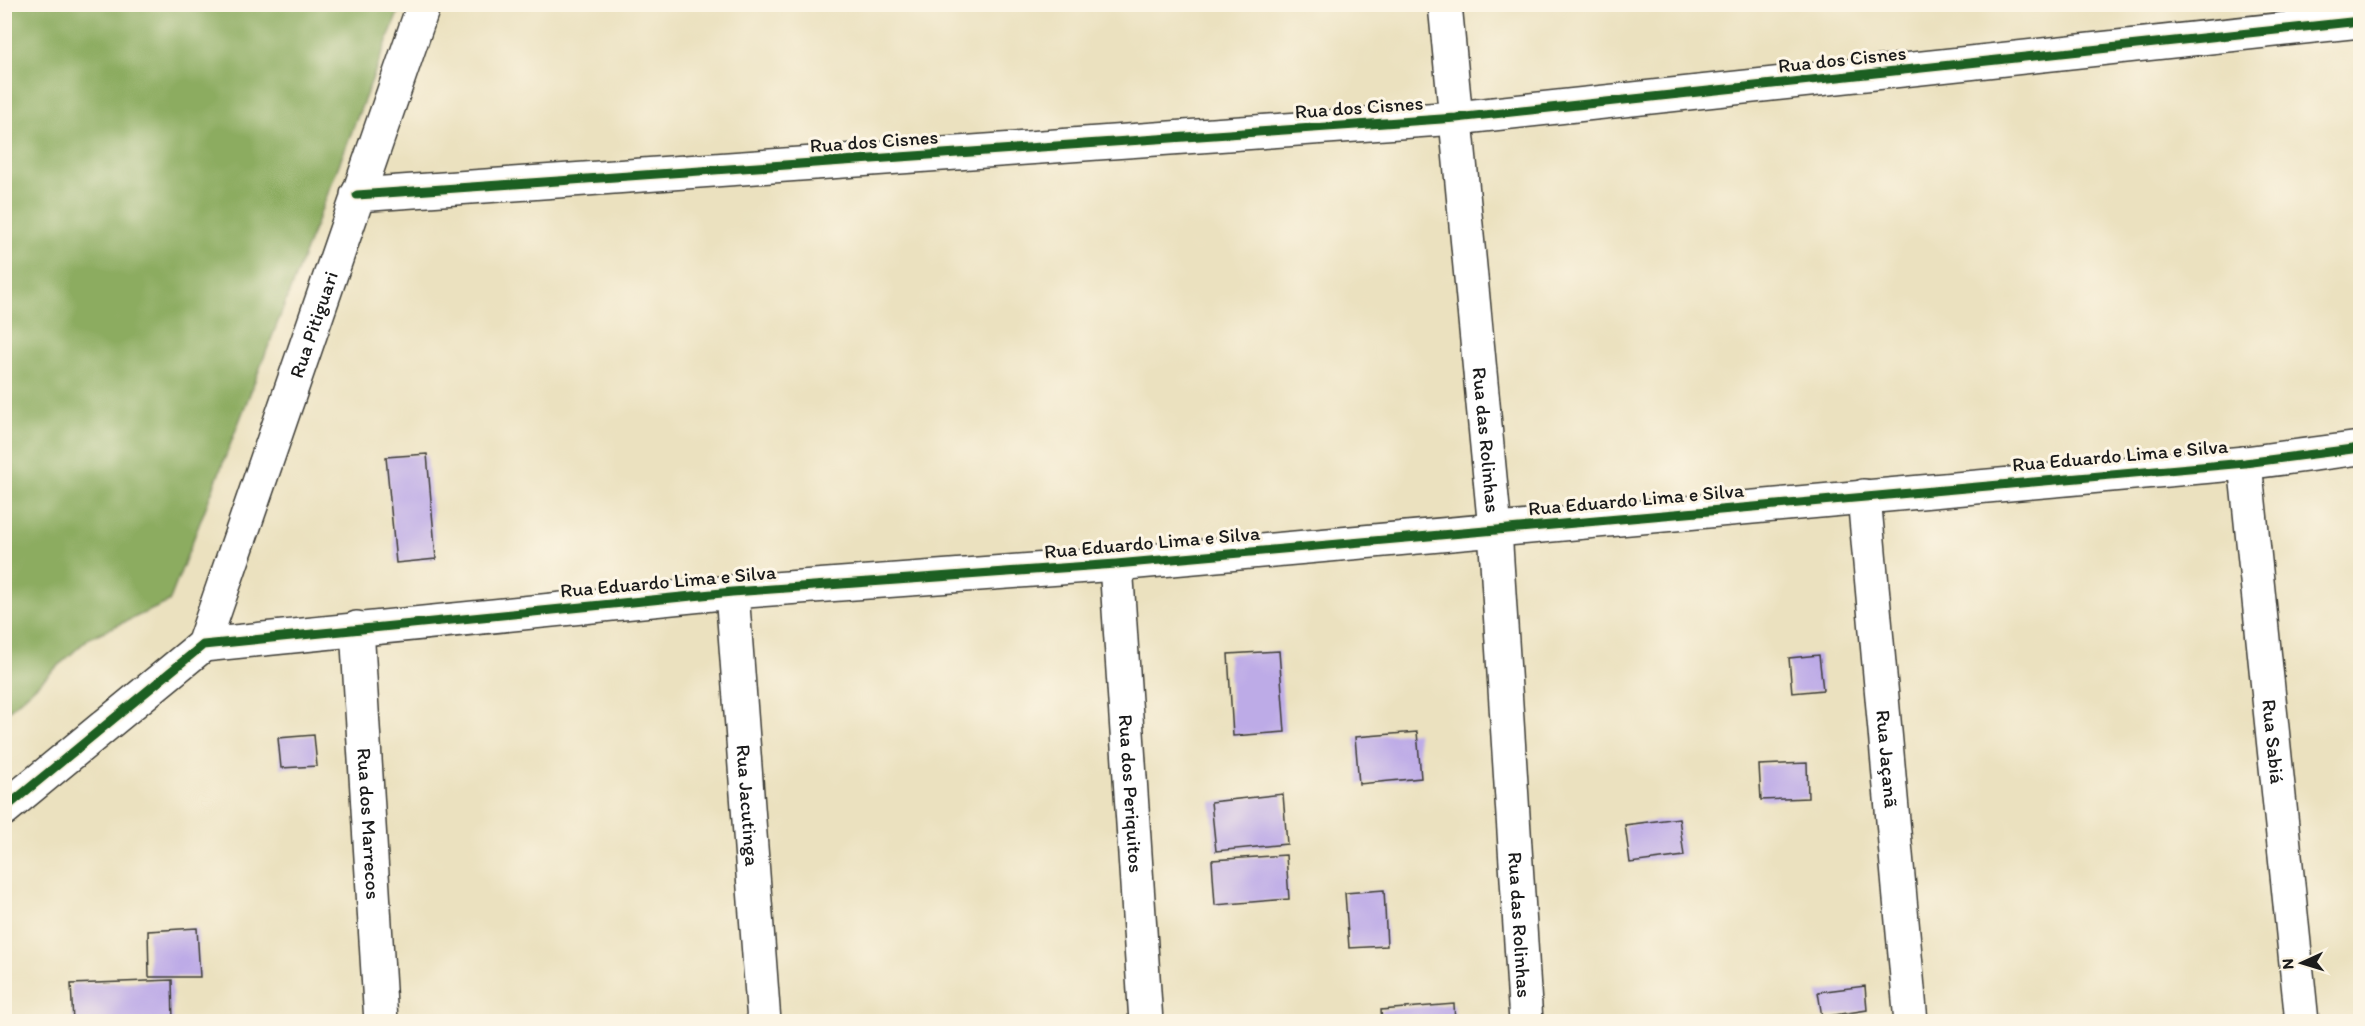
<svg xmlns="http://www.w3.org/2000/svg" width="2365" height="1026" font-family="Itim,sans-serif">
<rect width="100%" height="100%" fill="#fcf5e5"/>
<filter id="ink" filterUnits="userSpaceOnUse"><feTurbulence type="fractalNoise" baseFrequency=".0167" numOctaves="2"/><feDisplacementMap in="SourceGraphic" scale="12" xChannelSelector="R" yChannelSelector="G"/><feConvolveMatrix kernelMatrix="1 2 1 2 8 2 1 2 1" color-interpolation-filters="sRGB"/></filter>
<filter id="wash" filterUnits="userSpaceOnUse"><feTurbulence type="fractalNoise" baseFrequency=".008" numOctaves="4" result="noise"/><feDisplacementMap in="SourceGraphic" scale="24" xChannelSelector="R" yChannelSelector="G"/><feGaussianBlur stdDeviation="1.35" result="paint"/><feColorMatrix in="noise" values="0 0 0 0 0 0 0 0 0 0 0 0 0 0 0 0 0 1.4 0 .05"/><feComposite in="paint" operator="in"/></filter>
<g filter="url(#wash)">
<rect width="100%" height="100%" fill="#ebe1bf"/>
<path fill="#8cac60" stroke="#54643e" stroke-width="1.5" d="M5,4L401,5L169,602L89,638L5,714Z"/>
<g id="blocks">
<path fill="#bdabe7" d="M427,454L436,559L396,563L386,457Z
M1279,651L1285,732L1233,736L1228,654Z
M1819,655L1823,690L1792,693L1789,658Z
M1417,732L1421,778L1359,784L1355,737Z
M314,735L317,766L281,768L278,738Z
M1807,763L1808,798L1761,800L1759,765Z
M1283,794L1287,844L1216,851L1211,802Z
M1679,818L1684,856L1630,863L1625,825Z
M1286,855L1289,899L1215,905L1212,860Z
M1384,890L1387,946L1349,948L1345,893Z
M197,928L200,977H149L148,931Z
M172,980L173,1022H73L71,984Z
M1865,986L1867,1010L1822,1017L1818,992Z
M1454,1004L1455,1022H1382L1381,1010Z"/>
</g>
</g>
<g filter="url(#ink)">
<use href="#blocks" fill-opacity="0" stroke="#3b3a34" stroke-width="1.5"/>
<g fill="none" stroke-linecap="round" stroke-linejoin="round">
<g stroke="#3b3a34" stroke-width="36">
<g id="minor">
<path id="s1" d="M1445,4L1495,530L1526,1022"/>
<path d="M357,195L1456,118L2360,21"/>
<path id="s2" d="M2245,463L2302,1022"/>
<path id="s3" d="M1864,496L1911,1022"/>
<path id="s4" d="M1116,564L1146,1022"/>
<path id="s5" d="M732,592L764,1022"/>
<path id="s6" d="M357,628L381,1022"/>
<path id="s7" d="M203,645L424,4"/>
<path d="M4,809L203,645L732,592L1116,564L2245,463L2360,448"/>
</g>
</g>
<use href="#minor" stroke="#fff" stroke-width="33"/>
<g stroke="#fcf5e5" stroke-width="13">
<path id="cycleway" d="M357,195L1456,118L2360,21
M4,809L203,645L732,592L1116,564L2245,463L2360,448"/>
</g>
<use href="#cycleway" stroke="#1b5e20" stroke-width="9"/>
</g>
</g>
<g text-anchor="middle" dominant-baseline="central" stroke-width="6" stroke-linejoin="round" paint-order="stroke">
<g font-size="20" fill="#1c1c1c" stroke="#fcf5e5">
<text transform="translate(1842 59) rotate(-6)">Rua dos Cisnes</text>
<text transform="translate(1359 107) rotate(-4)">Rua dos Cisnes</text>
<text transform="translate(874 141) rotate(-4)">Rua dos Cisnes</text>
<text stroke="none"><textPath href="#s7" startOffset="339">Rua Pitiguari</textPath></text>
<text stroke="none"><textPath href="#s1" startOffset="438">Rua das Rolinhas</textPath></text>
<text transform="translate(2120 455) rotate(-5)">Rua Eduardo Lima e Silva</text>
<text transform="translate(1636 499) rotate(-5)">Rua Eduardo Lima e Silva</text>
<text transform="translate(1152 542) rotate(-5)">Rua Eduardo Lima e Silva</text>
<text transform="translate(668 581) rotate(-5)">Rua Eduardo Lima e Silva</text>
<text stroke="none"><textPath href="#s2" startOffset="280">Rua Sabiá</textPath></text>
<text stroke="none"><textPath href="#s3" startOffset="264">Rua Jaçanã</textPath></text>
<text stroke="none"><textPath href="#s4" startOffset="230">Rua dos Periquitos</textPath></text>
<text stroke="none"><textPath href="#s5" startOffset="214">Rua Jacutinga</textPath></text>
<text stroke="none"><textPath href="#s6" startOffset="196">Rua dos Marrecos</textPath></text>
<text stroke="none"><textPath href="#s1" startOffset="924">Rua das Rolinhas</textPath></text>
</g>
</g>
<rect width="2365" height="1026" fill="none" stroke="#fcf5e5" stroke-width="24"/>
<g transform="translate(2302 963) rotate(266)" stroke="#fcf5e5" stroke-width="4.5" paint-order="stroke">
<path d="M0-4.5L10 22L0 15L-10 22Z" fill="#1c1c1c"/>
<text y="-9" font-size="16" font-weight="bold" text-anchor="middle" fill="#1c1c1c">N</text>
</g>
</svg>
